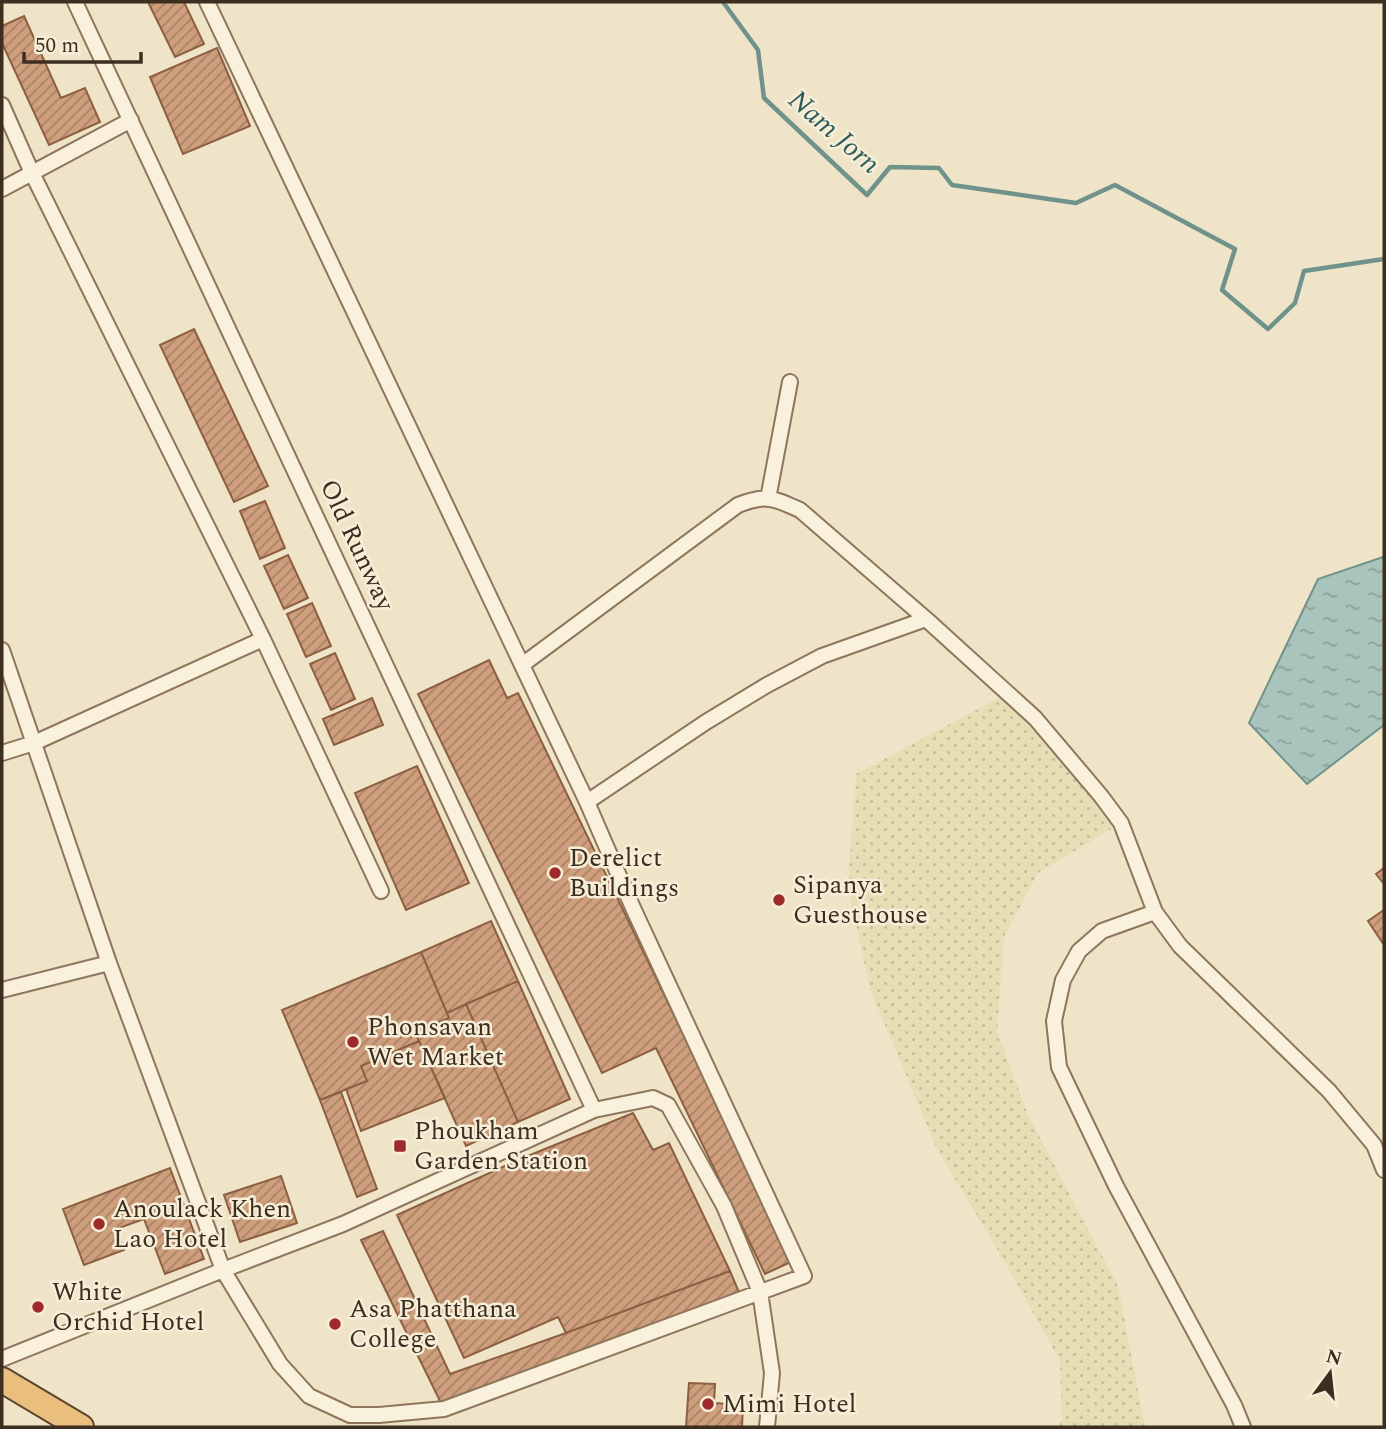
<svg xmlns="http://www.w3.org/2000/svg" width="1386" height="1429" font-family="Spectral,serif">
<defs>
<pattern id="farmland-dots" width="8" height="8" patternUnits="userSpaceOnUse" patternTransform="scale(1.75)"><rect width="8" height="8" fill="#e6deb5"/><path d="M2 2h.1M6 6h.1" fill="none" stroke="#c6bf9b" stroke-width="1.8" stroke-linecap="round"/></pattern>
<pattern id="water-ripples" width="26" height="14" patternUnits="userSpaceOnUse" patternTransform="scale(1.75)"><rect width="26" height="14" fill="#a9c4bc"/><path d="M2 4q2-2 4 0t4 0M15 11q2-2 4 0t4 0" fill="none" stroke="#8ba098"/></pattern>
<pattern id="building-hatch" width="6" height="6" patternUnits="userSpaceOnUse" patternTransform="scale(1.75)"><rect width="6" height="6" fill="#cf9f7d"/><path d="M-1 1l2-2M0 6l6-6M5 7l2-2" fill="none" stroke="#a98266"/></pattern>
</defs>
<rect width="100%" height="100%" fill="#f0e4c8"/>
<path fill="url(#farmland-dots)" d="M1008,693L1121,823L1038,873L1004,937L997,1031L1028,1115L1118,1286L1145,1427H1058L1062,1420L1060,1361L1002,1257L937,1149L870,989L848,888L856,774Z"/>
<path fill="url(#water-ripples)" stroke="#6f938a" stroke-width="2" d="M1383,557L1384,560V725L1307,784L1249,723L1318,579Z"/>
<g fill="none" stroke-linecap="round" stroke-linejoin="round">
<path stroke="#6f938a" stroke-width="4.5" d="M723,2L758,50L764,98L867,195L890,167L939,168L952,185L1076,203L1115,185L1235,249L1222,290L1268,329L1295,303L1304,271L1384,259"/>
</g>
<path fill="url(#building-hatch)" stroke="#8d5f41" stroke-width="2" d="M148,2H184L204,44L175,57Z
M24,16L61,98L85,88L100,122L49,145L2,43V26Z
M217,48L250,126L183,154L150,77Z
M194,329L268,486L234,502L160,345Z
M265,501L285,548L260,559L240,511Z
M288,555L308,598L284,609L264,566Z
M312,603L331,646L306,657L287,614Z
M335,653L355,699L331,710L310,664Z
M489,660L507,698L518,693L793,1261L765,1274L656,1048L602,1073L418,694Z
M372,698L383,725L334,745L323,719Z
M417,766L469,883L406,910L355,793Z
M1384,868V884L1376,874Z
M1384,910V945L1368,921Z
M491,921L518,981L447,1013L421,952Z
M421,952L449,1018L415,1032L419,1041L361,1066L367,1081L320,1100L282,1010Z
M518,981L570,1099L518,1122L466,1004Z
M466,1004L518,1122L466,1146L415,1032L449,1018L447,1013Z
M419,1041L445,1098L361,1131L346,1089L367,1081L361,1066Z
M341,1092L377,1189L357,1197L320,1100Z
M633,1113L653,1150L669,1143L730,1271L566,1333L558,1317L464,1358L397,1215L518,1160Z
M170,1168L204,1259L165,1274L144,1219L116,1229L124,1250L84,1265L63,1209Z
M281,1176L297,1223L240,1242L224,1195Z
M383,1231L450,1374L566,1333L730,1271L741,1297L441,1403L361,1240Z
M689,1383L715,1384L714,1403L743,1405L742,1427H686Z"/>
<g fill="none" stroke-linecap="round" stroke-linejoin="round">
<g stroke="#8d765c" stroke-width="18">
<path id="minor" d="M75,2L594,1110
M2,105L32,173L263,639L381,891
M2,189L131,120
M768,499L790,382
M2,650L109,963L223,1270L280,1364L309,1396L350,1415H379L444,1409L804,1276L633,908L587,802L207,2
M522,665L738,505C767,494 773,498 800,510L926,619L1035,718L1101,796L1121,823L1155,912L1180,946L1329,1091L1374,1145L1384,1170
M2,753L34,743L263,639
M587,802L706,722L767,685L822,656L926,619
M1155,912L1102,931L1079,951L1063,980L1054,1021L1059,1067L1116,1186L1234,1405L1243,1427
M2,990L109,963
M2,1359L223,1270L343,1224L594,1110L653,1098L668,1105L724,1206L760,1292L772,1373L767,1427"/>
</g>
<g stroke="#5b4430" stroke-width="28">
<path id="trunk" d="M2,1380L81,1427"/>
</g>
<use href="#minor" stroke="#faf1dc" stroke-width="14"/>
<use href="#trunk" stroke="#eabe7c" stroke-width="24"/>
</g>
<g fill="#9e2a2b" stroke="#f7eed8" stroke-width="2.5">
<circle cx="555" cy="873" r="7"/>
<circle cx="779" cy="900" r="7"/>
<circle cx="353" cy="1042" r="7"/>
<rect x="393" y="1139" width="14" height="14" rx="3.5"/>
<circle cx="99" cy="1224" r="7"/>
<circle cx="38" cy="1307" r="7"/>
<circle cx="335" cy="1324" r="7"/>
<circle cx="708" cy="1404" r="7"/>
</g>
<g text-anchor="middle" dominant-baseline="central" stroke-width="5" stroke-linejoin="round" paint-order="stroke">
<g font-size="26" fill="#3d2e20" stroke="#f7eed8">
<text transform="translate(357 545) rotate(65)">Old Runway</text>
</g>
<g font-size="26" fill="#3d2e20" stroke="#f7eed8" text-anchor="start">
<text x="569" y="858">Derelict<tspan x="569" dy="30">Buildings</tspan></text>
<text x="793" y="885">Sipanya<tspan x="793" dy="30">Guesthouse</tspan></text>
<text x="367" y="1027">Phonsavan<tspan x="367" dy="30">Wet Market</tspan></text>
<text x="414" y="1131">Phoukham<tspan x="414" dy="30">Garden Station</tspan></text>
<text x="113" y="1209">Anoulack Khen<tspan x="113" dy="30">Lao Hotel</tspan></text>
<text x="52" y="1292">White<tspan x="52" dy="30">Orchid Hotel</tspan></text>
<text x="349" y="1309">Asa Phatthana<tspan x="349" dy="30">College</tspan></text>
<text x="722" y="1404">Mimi Hotel</text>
</g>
<g font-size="28" font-style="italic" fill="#2f5d5a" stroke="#f7eed8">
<text transform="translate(834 132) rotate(41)">Nam Jorn</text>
</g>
</g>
<rect width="1386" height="1429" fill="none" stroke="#3d2e20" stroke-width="7"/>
<g transform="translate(1330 1373) rotate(15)" stroke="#f7eed8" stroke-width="5" paint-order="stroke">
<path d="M0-5L12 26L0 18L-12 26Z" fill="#3d2e20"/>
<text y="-10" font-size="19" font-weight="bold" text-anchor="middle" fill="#3d2e20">N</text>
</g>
<path d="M24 52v10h117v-10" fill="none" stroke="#3d2e20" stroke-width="3.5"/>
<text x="35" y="52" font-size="21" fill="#3d2e20" stroke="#f7eed8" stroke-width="5" paint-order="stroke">50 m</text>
</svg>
